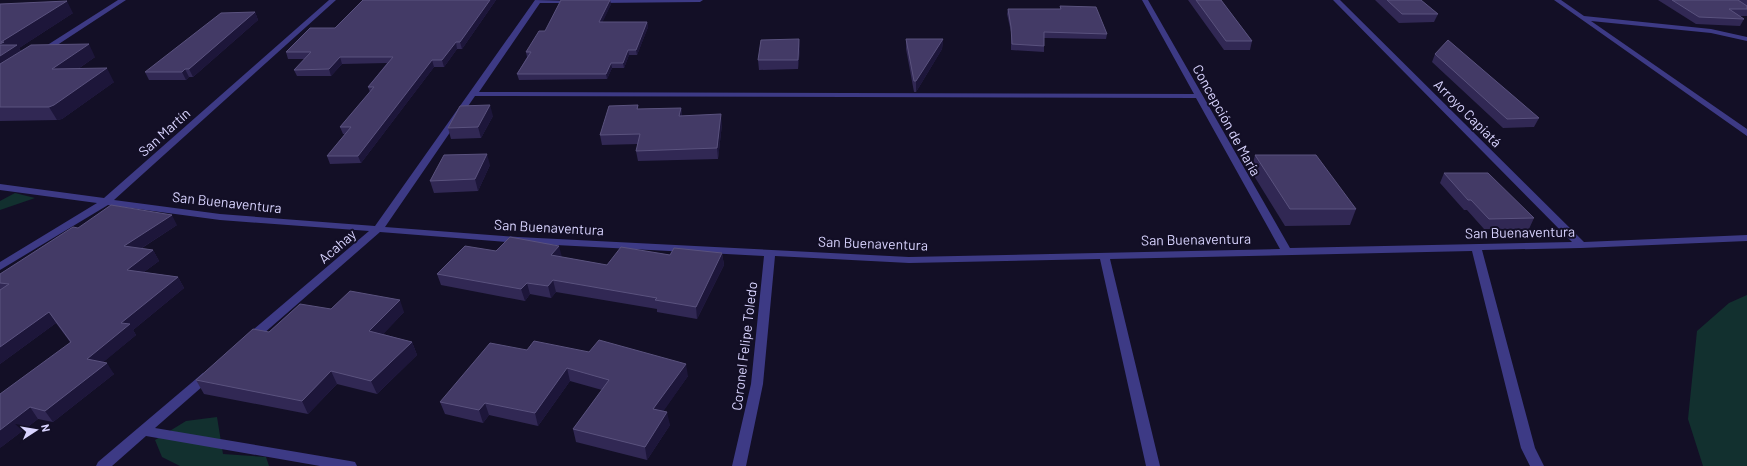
<svg xmlns="http://www.w3.org/2000/svg" width="1747" height="466" font-family="Barlow,sans-serif">
<rect width="100%" height="100%" fill="#130f26"/>
<path fill="#12302f" d="M15,193L35,198L0,210V201Z
M1747,295V466H1703L1688,419L1697,331L1729,303Z
M217,417L223,454L266,457L269,466H180L162,457L155,440L186,421Z"/>
<g fill="none" stroke-linecap="round" stroke-linejoin="round">
<path fill="#3d3a85" fill-rule="evenodd" d="M118,0H126L45,53H39L38,51Z
M329,0H336L114,200L220,214L375,226L535,0L577,1L574,3H540L479,92L1194,94L1142,0H1148L1290,248L1572,242L1333,0H1340L1584,242L1747,235V241L1581,248L1482,250L1535,448L1544,466H1530L1521,448L1472,251L1110,259L1160,466H1146L1100,259L909,263L775,256L763,384L746,466H732L751,384L764,256L518,243L380,232L255,341H247L245,338L247,335L369,231L220,220L108,205L0,270V262L97,203L0,190V184L104,198ZM475,96L1196,98L1280,249L909,257L518,237L385,227Z
M595,0H703L700,2L598,3L596,2Z
M1554,0H1561L1584,16L1711,29L1747,37V41L1711,33L1591,21L1747,129V136Z
M207,372L211,373L213,376L211,379L155,428L350,461L355,462L357,466H320L146,436L112,466H96L98,462L203,373Z"/>
</g>
<path fill="#312854" d="M363,0H496L462,49H457L444,67H434L361,163L330,164L327,156L345,134H343L340,127L370,92L368,87L387,63L342,64L331,76H297L294,70L305,59H288L286,52L335,28Z
M1188,0H1221L1252,41L1250,50H1224Z
M1375,0H1421L1438,14L1434,22L1399,23Z
M1658,0H1747V16H1740L1744,19L1740,26L1696,24Z
M0,4L73,13L19,48L21,51L95,57L78,69L114,82L62,119L57,120L0,121Z
M611,4L602,22H647L648,27L637,55H629L624,68H612L607,79L519,80L517,74L527,57L526,52L545,31Z
M1060,6L1107,34L1106,39L1044,38V52L1011,50V32L1007,14L1008,9H1060Z
M255,12L258,20L193,77H189L186,80H149L145,72Z
M799,39L800,49L798,69L759,70L758,60Z
M906,39H943L942,49L916,92H914L906,49Z
M1435,54L1539,118L1534,127L1503,128L1432,62Z
M638,105V109L681,108L682,116L722,124L718,159L638,161L636,151L638,144L602,145L600,135Z
M493,116L481,138L451,139L448,128Z
M1255,155L1356,209L1350,225L1285,226L1251,171Z
M490,165L478,191L434,193L430,181Z
M1444,173L1534,218L1529,229H1484L1467,210H1464L1440,183Z
M177,225L142,248L153,250L159,261L144,272L178,277L184,288L133,330L136,335L103,362L114,374L53,422L38,419L0,448L70,342L56,323L0,364V274L78,228Z
M496,251L562,257L607,265L670,255L722,253L724,265L697,319L657,312V309L556,292L551,298L530,294L525,301L441,285L437,274Z
M331,309L404,312L383,334L412,342L417,355L377,394L337,384L308,414L204,394L196,380L269,332Z
M527,350L688,376L663,411L670,425L647,460L576,442L573,429L602,390L570,381L538,426L489,415L483,423L445,414L440,402Z"/>
<path fill="#1d163a" d="M490,0H496L462,49L460,42Z
M610,0L611,4L600,28L599,22Z
M67,1L73,13L19,48L24,58L0,74V44L1,42Z
M255,12L258,20L193,77L189,69Z
M647,22L648,27L637,55L636,50Z
M799,39L800,49L798,69V60Z
M943,39L942,49L916,92V81Z
M456,42L457,49L444,67L442,60Z
M89,44L95,57L59,82L52,69Z
M628,50L629,55L624,68L623,63Z
M340,57L342,64L331,76L329,69Z
M432,60L434,67L361,163L358,156Z
M611,63L612,68L607,79L606,74Z
M107,68L114,82L62,119L57,120L49,107Z
M185,69L189,77L186,80L182,72Z
M490,105L493,116L481,138L478,127Z
M681,108L682,117L679,116Z
M721,114L722,124L718,159L717,148Z
M487,154L490,165L478,191L475,179Z
M172,215L177,225L129,256L124,246Z
M559,246L562,257L551,255Z
M153,250L159,261L133,280L127,270Z
M722,253L724,265L697,319L696,307Z
M178,277L184,288L133,330L136,335L94,370L87,359L121,323Z
M553,280L556,292L551,298L548,286Z
M527,283L530,294L525,301L521,289Z
M400,300L404,312L374,344L369,331Z
M49,312L56,323L0,364V347Z
M412,342L417,355L377,394L371,381Z
M107,363L114,374L53,422L45,411Z
M686,364L688,376L656,422L653,409Z
M567,368L570,381L538,426L535,413Z
M331,371L337,384L308,414L302,401Z
M485,403L489,415L483,423L479,410Z
M30,407L38,419L0,448V430Z
M667,412L670,425L647,460L645,447Z"/>
<path fill="#433a66" stroke="#5a527e" d="M363,0H490L460,42H456L442,60H432L358,156H327L351,127H340L374,87H368L393,57H340L329,69L294,70L311,52H286L310,28H335Z
M561,0H610L599,22H647L636,50H628L623,63H611L606,74H517L531,52H526L539,31H545Z
M1196,0H1221L1252,41H1226Z
M1387,0H1421L1438,14H1402Z
M1672,0H1738L1747,6V9H1729L1744,19L1699,17Z
M67,1L1,42H4L0,44V4Z
M1060,6L1096,7L1107,34L1044,32V46L1012,44L1011,27L1008,9H1061Z
M255,12L189,69H185L182,72H145L221,13Z
M799,39L798,60H758L761,40Z
M906,39H943L916,81H914Z
M1448,40L1539,118L1507,119L1435,54Z
M89,44L52,69L107,68L54,105L49,107H0V64L31,45Z
M0,45H17L0,56Z
M490,105L478,127L448,128L460,106Z
M638,105L637,109L681,108L679,116L721,114L717,148L636,151L640,134L600,135L609,106Z
M487,154L475,179L430,181L444,155Z
M1255,155H1316L1356,209H1290Z
M1444,173H1488L1534,218L1489,219L1471,200H1468Z
M111,205L172,215L124,246L153,250L127,270L178,277L121,323L130,324L87,359L107,363L45,411L30,407L0,430V394L71,342L49,312L0,347V290L9,284L0,283V274L73,227L78,228Z
M510,237L559,246L551,255L607,265L621,247L670,255L674,248L722,253L696,307L655,300L657,298L553,280L548,286L527,283L521,289L437,274L465,246L496,251Z
M350,291L400,300L369,331L412,342L371,381L331,371L302,401L196,380L253,329L269,332L300,304L331,309Z
M599,340L686,364L653,409L667,412L645,447L573,429L609,380L567,368L535,413L485,403L479,410L440,402L490,343L527,350L534,341L589,352Z"/>
<g text-anchor="middle" dominant-baseline="central" stroke-width="4" stroke-linejoin="round" paint-order="stroke">
<g font-size="14" fill="#d9d4ff" stroke="#130f26">
<text transform="translate(1468 113) rotate(45)">Arroyo Capiatá</text>
<text transform="translate(1227 120) rotate(61)">Concepción de María</text>
<text transform="translate(164 132) rotate(-42)">San Martín</text>
<text transform="translate(227 202) rotate(6)">San Buenaventura</text>
<text transform="translate(549 227) rotate(3)">San Buenaventura</text>
<text transform="translate(1520 232) rotate(-1)">San Buenaventura</text>
<text transform="translate(1196 239) rotate(-1)">San Buenaventura</text>
<text transform="translate(873 243) rotate(2)">San Buenaventura</text>
<text transform="translate(337 246) rotate(-41)">Acahay</text>
<text transform="translate(744 346) rotate(-83)">Coronel Felipe Toledo</text>
</g>
</g>
<g transform="translate(36 430) rotate(78)" stroke="#130f26" stroke-width="3" paint-order="stroke">
<path d="M0-3L7 15L0 10L-7 15Z" fill="#d9d4ff"/>
<text y="-6" font-size="11" font-weight="bold" text-anchor="middle" fill="#d9d4ff">N</text>
</g>
</svg>
